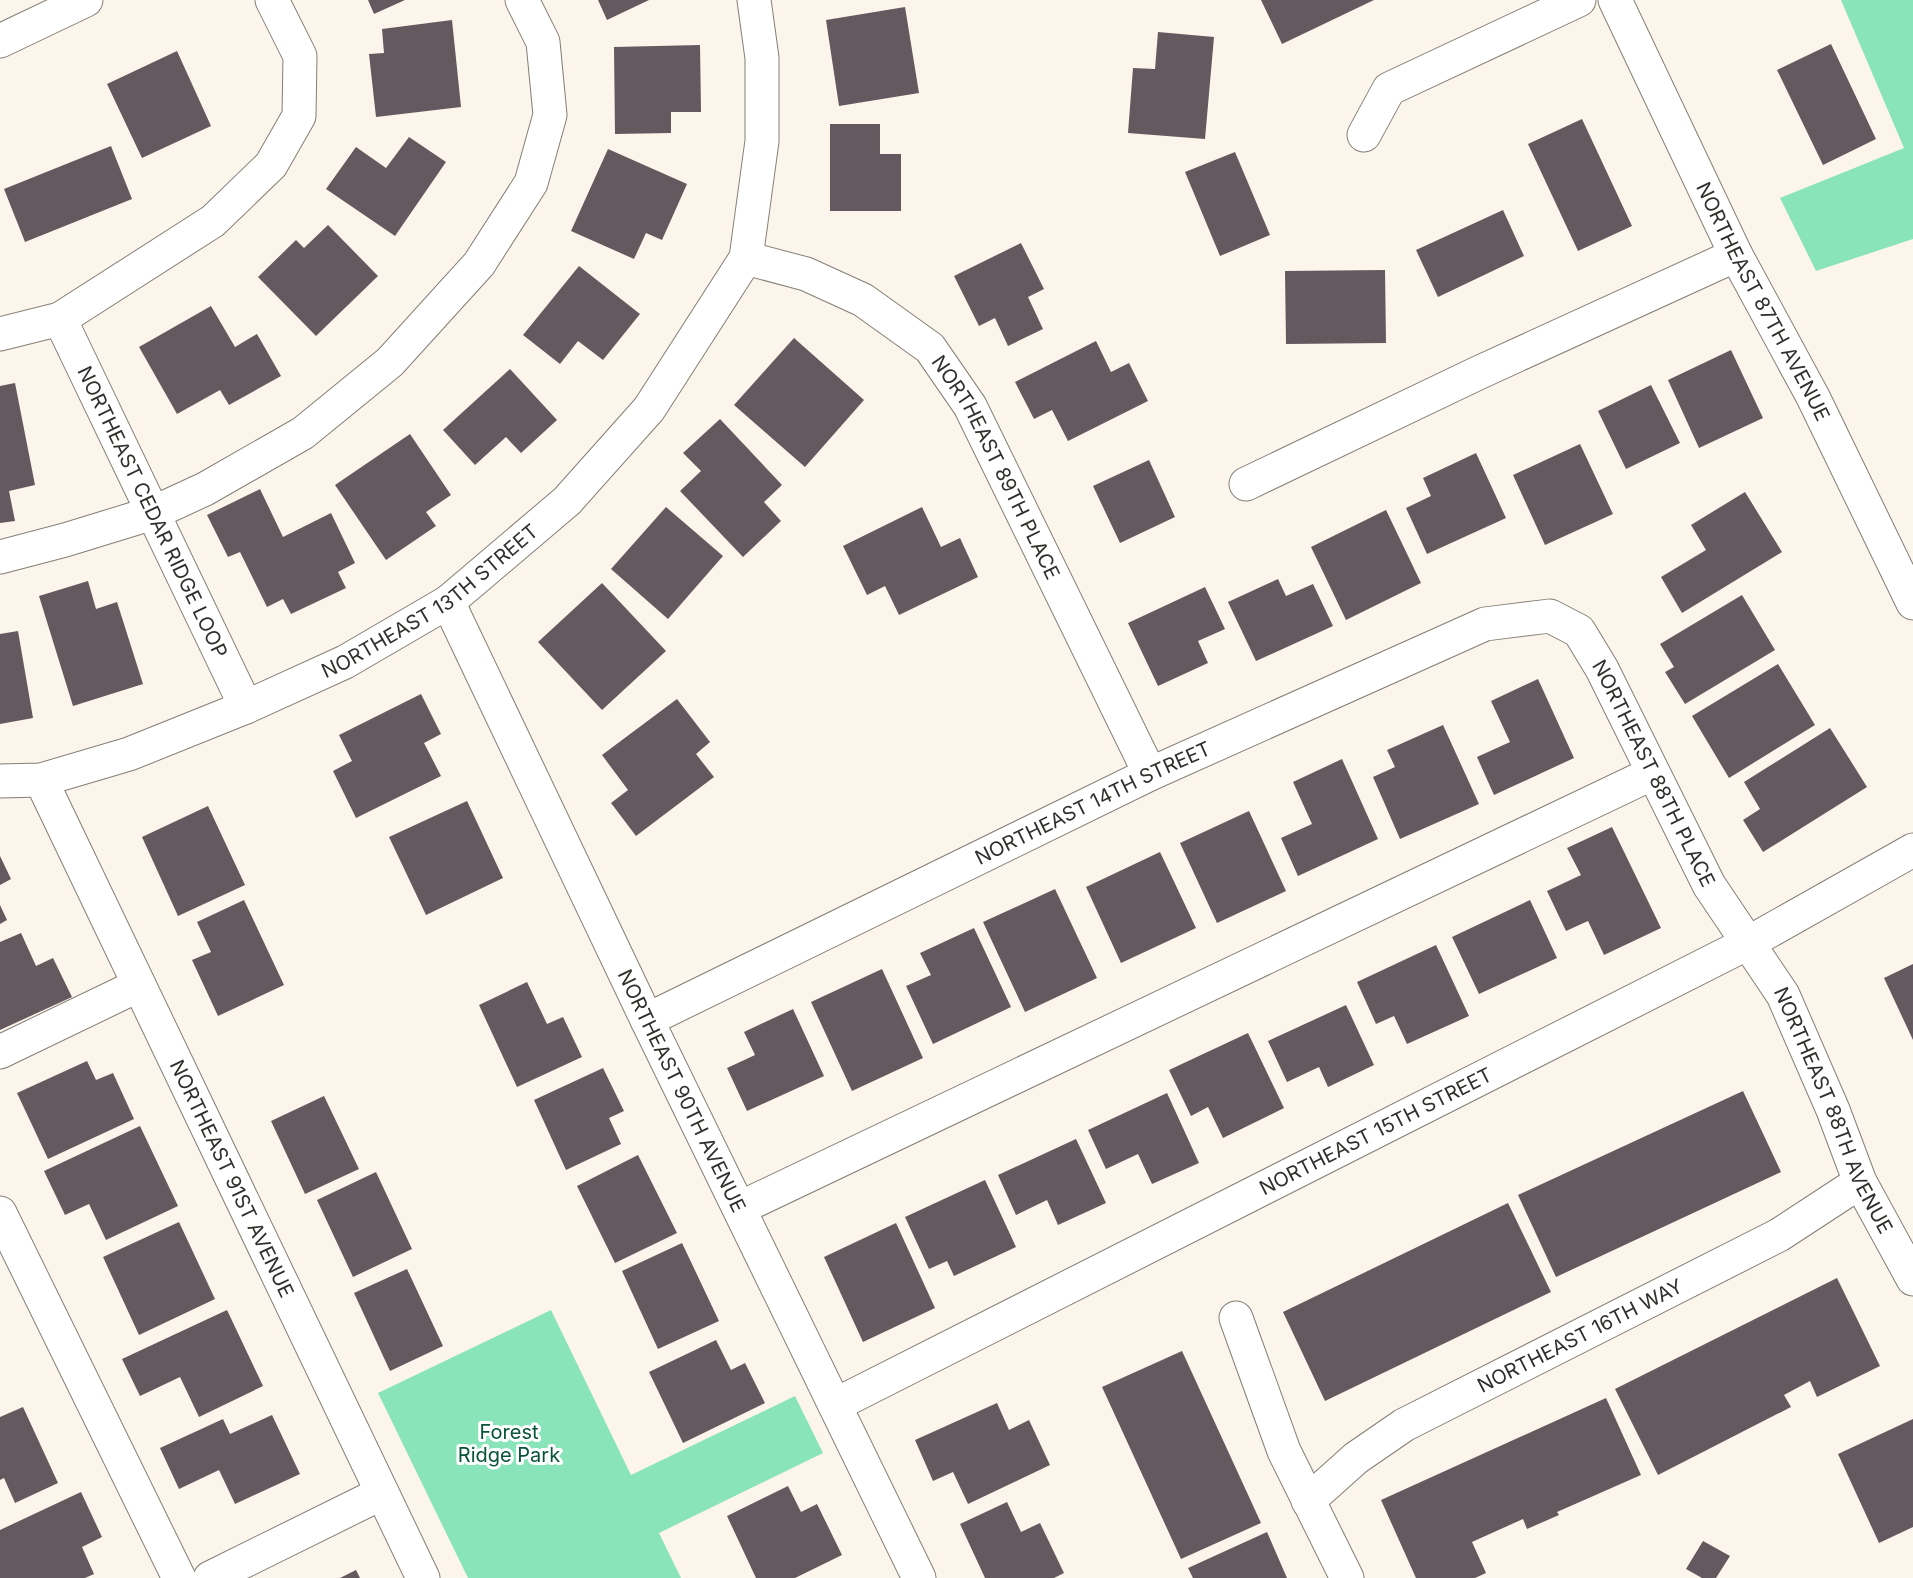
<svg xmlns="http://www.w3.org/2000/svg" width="1913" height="1578" font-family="Inter,sans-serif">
<rect width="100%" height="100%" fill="#fcf5eb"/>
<path fill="#8ae4b9" d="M1841,0H1913V239L1816,271L1780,198L1904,148Z
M551,1310L631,1475L795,1396L823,1453L659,1533L681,1578H468L378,1393Z"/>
<path fill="#64595e" d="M368,0H405L374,14Z
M598,0H649L607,20Z
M1261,0H1374L1282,44Z
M905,7L919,93L839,106L826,20Z
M452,20L461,107L376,117L369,54L384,53L382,29Z
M1158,32L1214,37L1205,139L1128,133L1133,68L1155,69Z
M1831,44L1876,139L1823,165L1777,70Z
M700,45L701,112H671V133L615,134L614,47Z
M177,51L211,126L142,158L107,84Z
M1582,119L1632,226L1578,251L1528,144Z
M830,124H880V154H901V211H830Z
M409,137L446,162L395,236L326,189L356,147L386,168Z
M111,146L132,199L25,242L4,189Z
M608,149L687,184L662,240L646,233L634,259L571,231Z
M1235,152L1270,235L1220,256L1185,172Z
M1503,210L1524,256L1438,297L1416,250Z
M328,225L378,276L316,336L258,277L296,240L304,248Z
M1021,243L1044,289L1028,297L1043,329L1008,346L995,318L979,326L954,276Z
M579,266L640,314L603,360L578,341L560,364L523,335Z
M1385,270L1386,343L1286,344L1285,271Z
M211,306L235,347L257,334L281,376L229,405L220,390L177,414L139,347Z
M794,338L864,400L805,467L734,405Z
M1096,341L1111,372L1129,363L1148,401L1068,441L1052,410L1034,419L1015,382Z
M1731,350L1763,418L1699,448L1668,380Z
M510,369L557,420L521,453L506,437L475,465L443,430Z
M15,383L35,485L9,491L15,521L0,523V386Z
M1651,385L1680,443L1626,469L1598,411Z
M720,419L782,485L764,502L781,521L743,557L680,491L701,471L683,453Z
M410,434L451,495L426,512L436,526L386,560L335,485Z
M1580,444L1613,514L1545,545L1513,475Z
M1476,453L1506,518L1427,554L1406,508L1431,496L1423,478Z
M1149,460L1175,517L1120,543L1093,486Z
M260,489L283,537L331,513L355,563L338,572L346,588L291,614L283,599L267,607L240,552L228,557L207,515Z
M1745,492L1782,552L1682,613L1661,577L1706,550L1691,525Z
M666,507L723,556L668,619L611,569Z
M922,507L941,547L960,538L978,577L899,615L885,586L867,595L843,546Z
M1386,510L1421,583L1346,620L1311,547Z
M1278,579L1286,596L1313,584L1333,626L1256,661L1228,602Z
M88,581L96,609L117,602L143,684L73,706L39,596Z
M602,583L666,651L602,710L538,642Z
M1205,587L1225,629L1198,641L1208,663L1158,686L1128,623Z
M1742,595L1775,650L1685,704L1665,672L1674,667L1660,644Z
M18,631L33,718L0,724V634Z
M1778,664L1815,725L1729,778L1692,716Z
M1538,679L1574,758L1494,795L1477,757L1510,742L1491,701Z
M421,694L441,734L424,743L441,776L356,818L333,771L352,761L339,735Z
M677,699L710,742L696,754L714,777L636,836L611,803L628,790L602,755Z
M1443,725L1479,804L1400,839L1373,777L1395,767L1387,750Z
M1830,728L1867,787L1763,852L1743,820L1760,809L1744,782Z
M1342,759L1378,839L1298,876L1281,838L1312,824L1293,782Z
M467,801L503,878L426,915L389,837Z
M208,806L245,885L178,916L142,837Z
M1249,811L1286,891L1217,923L1180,843Z
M1612,827L1661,928L1604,955L1588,921L1566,931L1547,891L1581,875L1567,848Z
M1160,852L1196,928L1121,963L1086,887Z
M0,856L11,879L0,885Z
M1055,889L1097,978L1025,1012L983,922Z
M244,900L284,985L218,1016L192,960L211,952L197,922Z
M1530,900L1557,958L1479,994L1452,937Z
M0,905L7,920L0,924Z
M974,928L1011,1007L933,1044L906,986L931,975L920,953Z
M21,933L36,966L53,958L72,997L0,1030V942Z
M1436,945L1469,1016L1407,1044L1394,1016L1376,1024L1357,982Z
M1913,964V1040L1884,978Z
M882,969L923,1058L852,1091L811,1002Z
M527,982L547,1024L563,1017L582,1057L517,1087L479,1005Z
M1346,1005L1374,1065L1328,1087L1319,1067L1287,1082L1268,1041Z
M793,1009L824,1076L747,1111L727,1068L755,1055L744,1032Z
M1248,1033L1284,1108L1223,1138L1208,1107L1191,1116L1169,1070Z
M87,1061L96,1080L113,1073L134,1119L48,1159L17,1093Z
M603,1068L624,1111L609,1118L621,1144L566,1170L534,1100Z
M1743,1091L1781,1172L1556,1277L1518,1195Z
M1167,1093L1199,1163L1152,1184L1138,1154L1106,1169L1088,1130Z
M324,1096L359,1169L305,1194L271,1121Z
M140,1126L178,1206L106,1240L89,1204L65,1215L44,1171Z
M1076,1139L1106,1203L1058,1225L1047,1200L1016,1215L998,1175Z
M638,1155L677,1233L615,1263L577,1186Z
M376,1172L412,1249L353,1277L317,1200Z
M985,1180L1016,1247L954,1276L947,1261L929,1269L905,1217Z
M1508,1203L1551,1292L1325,1401L1283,1312Z
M179,1222L215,1299L139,1335L103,1257Z
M896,1223L935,1308L863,1342L824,1257Z
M682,1243L719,1321L658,1349L622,1271Z
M407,1269L443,1346L390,1371L354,1293Z
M1837,1278L1880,1366L1817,1397L1810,1381L1784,1395L1791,1407L1658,1475L1615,1389Z
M227,1310L263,1386L199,1417L180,1377L140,1396L122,1359Z
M716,1340L731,1370L745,1363L765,1403L683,1443L649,1372Z
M1182,1351L1261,1523L1181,1559L1102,1387Z
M1606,1398L1641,1475L1557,1512L1559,1515L1527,1529L1523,1519L1472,1542L1486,1573L1475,1578H1416L1381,1500Z
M997,1403L1009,1430L1029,1420L1050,1465L968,1504L953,1472L933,1481L915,1440Z
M23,1407L58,1483L15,1503L4,1478L0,1480V1417Z
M272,1415L300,1474L235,1504L219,1470L179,1489L160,1448L223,1419L230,1434Z
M1913,1419V1527L1879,1543L1838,1454Z
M788,1486L801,1512L817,1504L842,1555L795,1578H756L727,1516Z
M81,1492L102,1537L82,1547L94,1574L85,1578H0V1530Z
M1007,1502L1021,1532L1040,1523L1064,1573L1054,1578H985L960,1524Z
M1267,1532L1287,1578H1193L1188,1568Z
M1703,1541L1730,1556L1716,1578H1702L1686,1569Z
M356,1570L360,1578H340Z"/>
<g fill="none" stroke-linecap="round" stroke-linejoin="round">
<g stroke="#847e75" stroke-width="35">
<g id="minor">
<path d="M0,41L86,0"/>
<path d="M1364,135L1389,89L1579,0"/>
<path id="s1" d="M746,258L806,274L863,300L930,348L970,406L1150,774"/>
<path id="s2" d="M60,319L246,707"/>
<path d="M0,334L60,319L213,221L271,165L299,116L300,56L272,0"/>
<path d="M1246,484L1478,373L1736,255"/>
<path d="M0,557L65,540L153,513L205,489L303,433L390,362L479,264L531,183L550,115L543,42L522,0"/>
<path id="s3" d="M448,602L647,1020L919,1578"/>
<path id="s4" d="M41,780L423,1578"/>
<path id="s5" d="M0,781L41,780L129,754L246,707L345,662L448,602L567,501L649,409L746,258L762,141V58L754,0"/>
<path id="s6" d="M647,1020L1150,774L1485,624L1550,616L1579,631L1602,669L1709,885L1783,995L1833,1110L1860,1182L1913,1279"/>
<path d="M0,1052L139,985"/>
<path d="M740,1208L1653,773"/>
<path d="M0,1213L179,1578"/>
<path d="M1236,1318L1284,1451L1347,1578"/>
<path id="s7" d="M835,1405L1748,943L1913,850"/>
<path id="s8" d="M1308,1501L1356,1458L1404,1425L1779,1235L1860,1182"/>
<path d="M210,1578L382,1493"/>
</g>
</g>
<g stroke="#847e75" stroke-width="35">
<g id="major">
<path id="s9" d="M1615,0L1736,255L1813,397L1913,603"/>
</g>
</g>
<use href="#minor" stroke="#fff" stroke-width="33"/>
<use href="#major" stroke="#fff" stroke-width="33"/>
</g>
<g text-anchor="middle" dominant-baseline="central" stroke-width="6" stroke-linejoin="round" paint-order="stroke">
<g font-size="20" fill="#312f2b" stroke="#fff">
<text stroke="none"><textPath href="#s9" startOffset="336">NORTHEAST 87TH AVENUE</textPath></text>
<text stroke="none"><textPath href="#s1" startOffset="344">NORTHEAST 89TH PLACE</textPath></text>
<text stroke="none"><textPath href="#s2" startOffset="214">NORTHEAST CEDAR RIDGE LOOP</textPath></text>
<text stroke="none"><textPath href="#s5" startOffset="472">NORTHEAST 13TH STREET</textPath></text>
<text stroke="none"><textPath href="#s6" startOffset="1186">NORTHEAST 88TH PLACE</textPath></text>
<text stroke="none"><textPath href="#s6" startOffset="496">NORTHEAST 14TH STREET</textPath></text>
<text stroke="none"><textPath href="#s3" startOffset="542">NORTHEAST 90TH AVENUE</textPath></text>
<text stroke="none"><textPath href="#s6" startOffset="1569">NORTHEAST 88TH AVENUE</textPath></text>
<text stroke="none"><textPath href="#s7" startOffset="606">NORTHEAST 15TH STREET</textPath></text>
<text stroke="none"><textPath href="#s4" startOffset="442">NORTHEAST 91ST AVENUE</textPath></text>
<text stroke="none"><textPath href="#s8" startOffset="320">NORTHEAST 16TH WAY</textPath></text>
</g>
<g font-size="20" fill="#075438" stroke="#fff">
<text x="509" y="1432">Forest<tspan x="509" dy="23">Ridge Park</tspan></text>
</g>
</g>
</svg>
